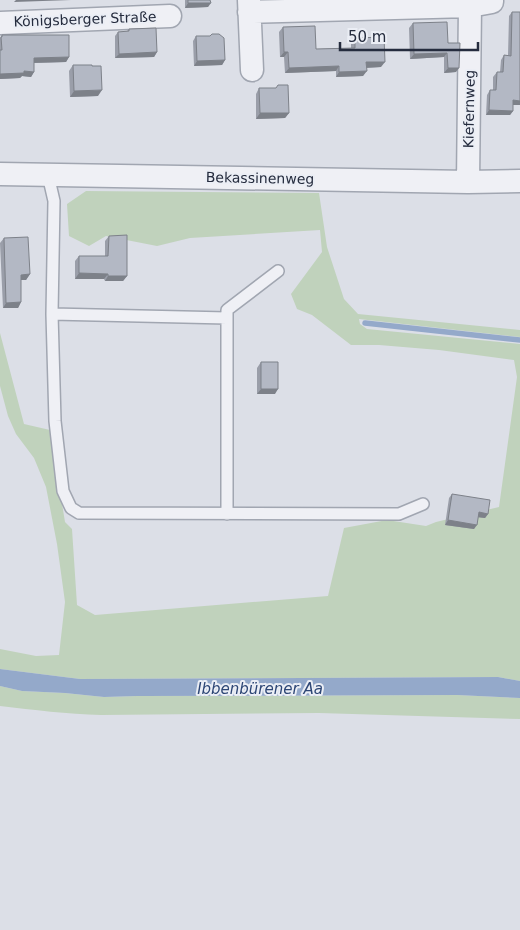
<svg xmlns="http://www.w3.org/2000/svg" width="520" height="930" font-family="'DejaVu Sans',sans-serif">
<rect width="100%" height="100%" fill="#dcdfe7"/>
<path fill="#c0d2bc" d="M86,191L319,193L327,247L344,299L358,314L520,330V337L359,319L360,324L367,329L520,344V681L498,677L80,679L0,669V649L36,656L59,655L65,602L57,544L46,487L34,458L16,434L8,416L0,386V333L24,424L50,430L65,522L72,529L77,605L95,615L328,596L344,528L387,520L426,526L436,522L499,507L517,377L514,360L439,350L379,345H351L312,315L297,309L291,294L322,252L320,230L190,238L157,246L106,236L89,246L69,236L67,204Z
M0,686L22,691L65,693L104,697L137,696L457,695L520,698V719L319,713L101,715C67,714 34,710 0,706Z"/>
<path fill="#94a9ca" d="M0,669L80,679L498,677L520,681V698L457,695L137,696L104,697L65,693L22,691L0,686Z"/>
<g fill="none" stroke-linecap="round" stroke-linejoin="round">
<path stroke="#94a9ca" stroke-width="5.5" d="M365,323L520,340"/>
<g stroke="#a1a6b1" stroke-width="14">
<path id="service" d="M48,175L54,201L52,314L55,421L63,491L71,508L79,513L399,514L423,504
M52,314L227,318V514
M227,318V310L278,271"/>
</g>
<g stroke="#a1a6b1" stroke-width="25">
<path id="minor" d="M249,0L252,70
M470,6L492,2V0
M249,12L470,6L468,182
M0,23L170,16
M0,174L468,182L520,181"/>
</g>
<use href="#service" stroke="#eff0f5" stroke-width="11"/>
<use href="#minor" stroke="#eff0f5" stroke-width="22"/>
</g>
<path fill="#9a9ea9" d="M185,0H210L208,7L185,8Z
M512,12H520V105H513V111L510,115H486L487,95L490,90H493V77L497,72H500L501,60L504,55H508L509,16Z
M413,23L448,43L456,72L444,73V57L410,59L409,28Z
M283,27L316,49L351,48V43L355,38L381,67L366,68L363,76L336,77V71L285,73L284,57H280L279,32Z
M129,29L157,52L154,57L115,58V36L118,32L127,31Z
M2,35L69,57L66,62L34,63V72L31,77L22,76L20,78L0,79V38Z
M196,36H210L225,60L222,65L194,66L193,41Z
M73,65L98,96L70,97L69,71Z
M259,88L289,113L285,118L256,119V94Z
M109,236L127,276L123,281H105L104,279H75V261L79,256H105V241Z
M4,238L30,274L26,280H21V302L18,308H3L0,243Z
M261,362L275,394H257V368Z
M452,494L488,514L485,518L478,517L474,529L445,525L449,498Z"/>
<path fill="#7d8189" d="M16,0H71L14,2Z
M188,3H211L208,7L185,8Z
M157,52L154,57L115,58L119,54Z
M284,52H288L284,57H280Z
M447,53L444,57L410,59L414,54Z
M69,57L66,62L30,63L34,58Z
M225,60L222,65L194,66L197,61Z
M366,62H385L381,67L362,68Z
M339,66L336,71L285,73L289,68Z
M448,68H459L456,72L444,73Z
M24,71L34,72L31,77L22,76L20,78L0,79V74Z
M367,71L363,76L336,77L339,72Z
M102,90L98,96L70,97L74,91Z
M513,100L520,101V105H510Z
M489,110L513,111L510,115H486Z
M260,113H289L285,118L256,119Z
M79,273L108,274L104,279H75Z
M30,274L26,280H17L21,275Z
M108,276H127L123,281H105Z
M21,302L18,308H3L6,303Z
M261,389H278L275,394H257Z
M479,512L488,514L485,518L476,517Z
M448,520L477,525L474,529L445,525Z"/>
<path fill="#b3b8c4" stroke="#7d8189" d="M188,0H210L211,3H188Z
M512,12H520V101L513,100V111L489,110L490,90H496L497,72H503L504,55L511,56Z
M447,22L448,43H460L459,68H448L447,53L414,54L413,23Z
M315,26L316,49L355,48V38L384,37L385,62H366L367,71L339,72V66L289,68L288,52H284L283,27Z
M156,28L157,52L119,54L118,32L129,31V29Z
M212,34H219L224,38L225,60L197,61L196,36H210Z
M2,35H69V57L34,58V72L24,71V73L0,74V50H2L1,37H2Z
M73,65H92V66H101L102,90L74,91Z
M278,85H288L289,113H260L259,88H276Z
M127,235V276H108V274L79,273V256H108L109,236Z
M28,237L30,274L21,275V302L6,303L4,238Z
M261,362H278V389H261Z
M452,494L490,500L488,514L479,512L477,525L448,520Z"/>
<g text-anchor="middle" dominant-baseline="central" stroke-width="4" stroke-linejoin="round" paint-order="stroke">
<g font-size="14" fill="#252c3e" stroke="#ebeef5">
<text transform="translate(85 19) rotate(-2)">Königsberger Straße</text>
<text transform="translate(469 109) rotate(-89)">Kiefernweg</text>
<text transform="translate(260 178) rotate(1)">Bekassinenweg</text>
</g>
<g font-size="15" font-style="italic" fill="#2d4675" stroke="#ebeef5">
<text x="260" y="689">Ibbenbürener Aa</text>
</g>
</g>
<path d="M340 42v8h138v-8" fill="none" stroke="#252c3e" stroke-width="2.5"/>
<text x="348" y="42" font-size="15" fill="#252c3e" stroke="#ebeef5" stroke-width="4" paint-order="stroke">50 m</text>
</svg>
